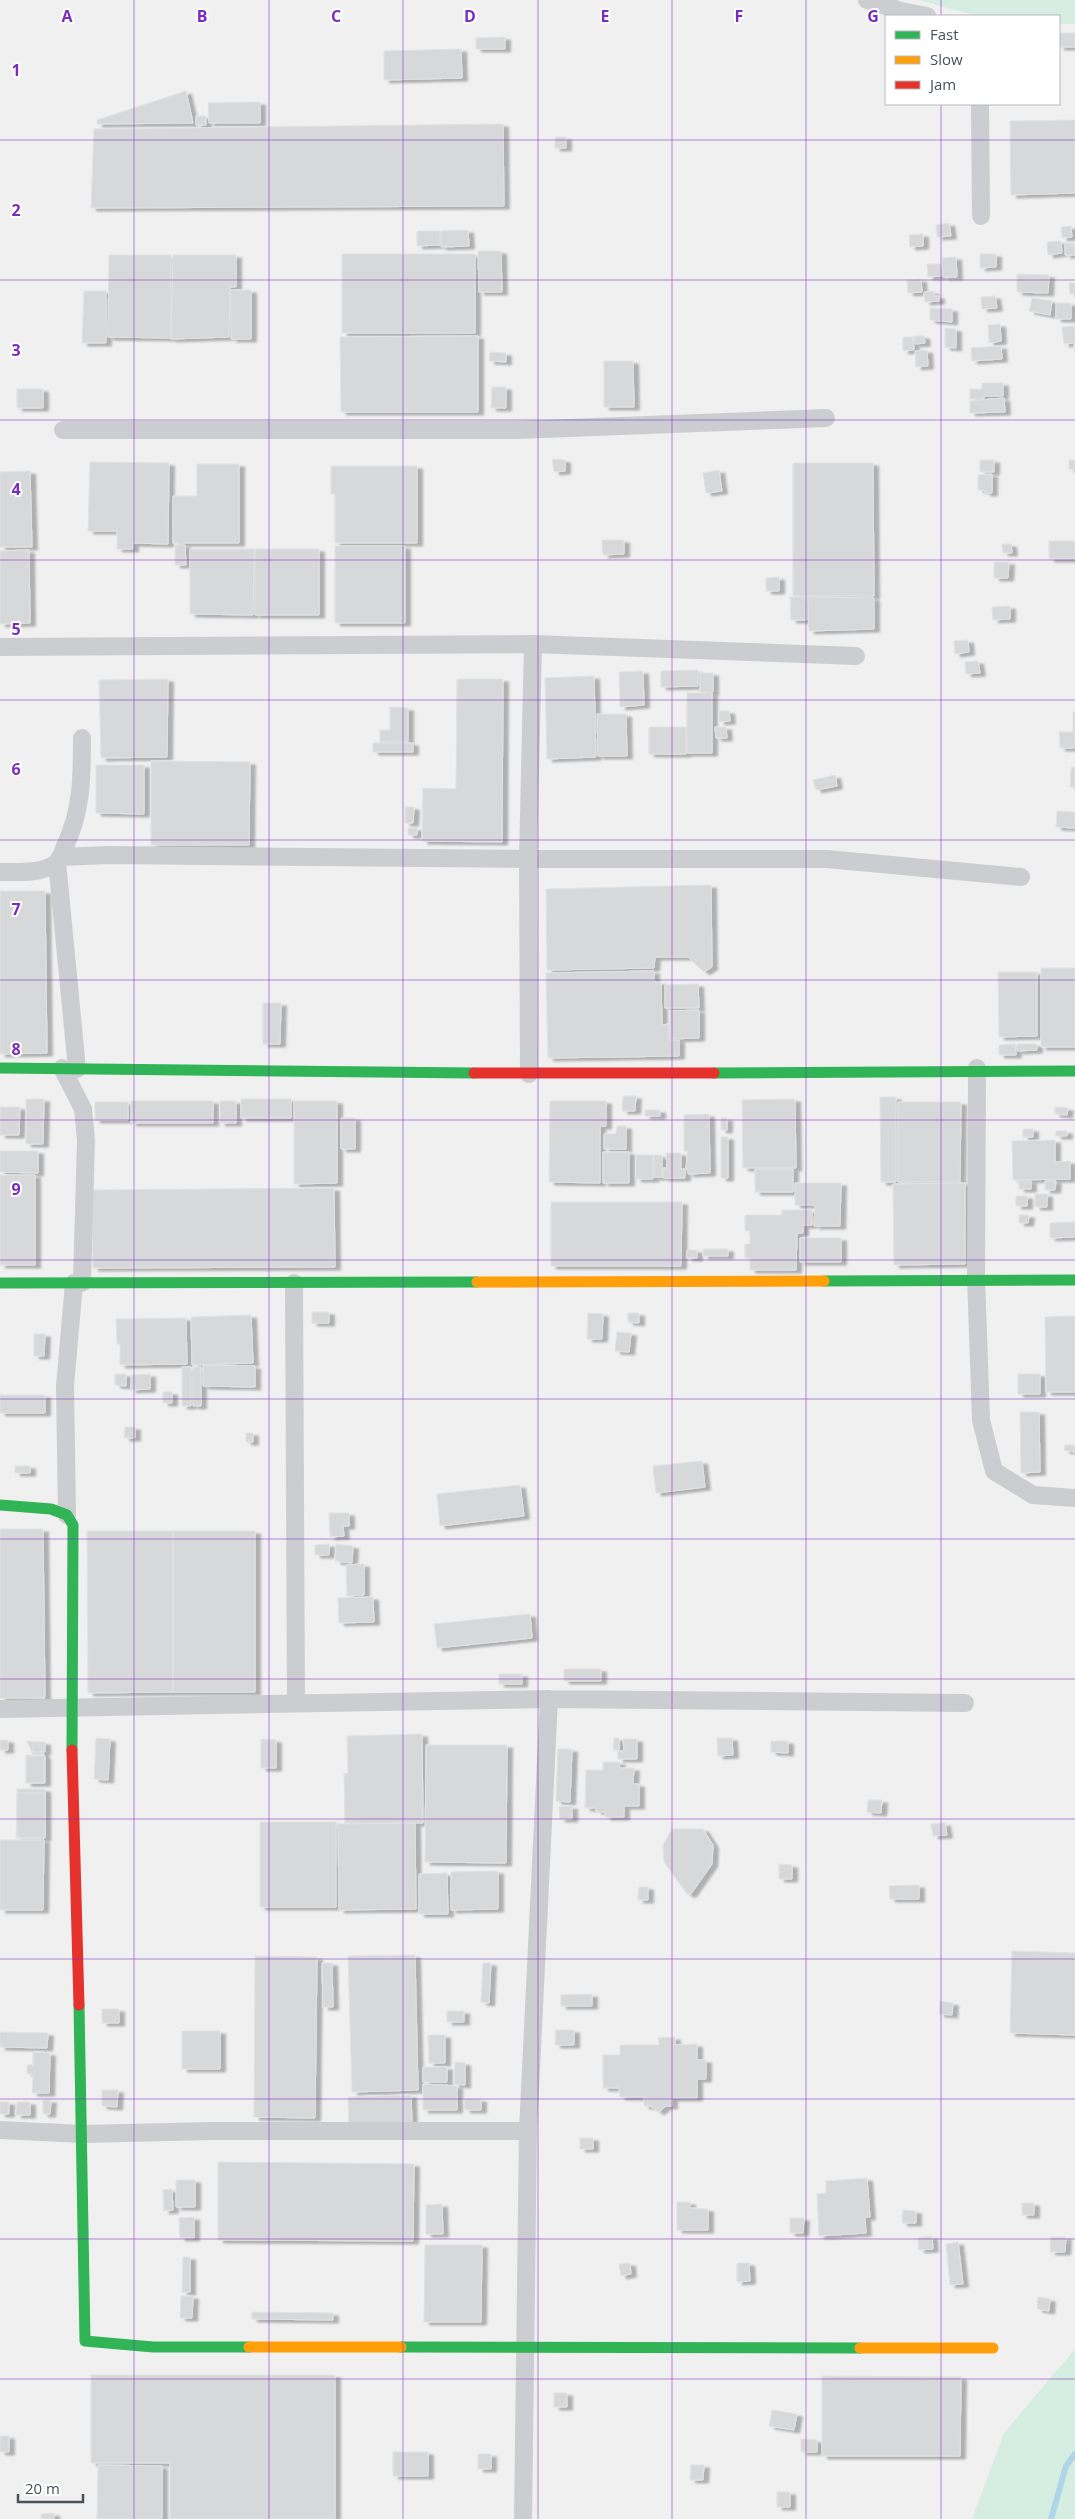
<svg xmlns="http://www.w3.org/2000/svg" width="1075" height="2519" font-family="'Open Sans',sans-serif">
<defs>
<filter id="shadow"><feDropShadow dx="5.5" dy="3" stdDeviation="1" flood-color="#0004"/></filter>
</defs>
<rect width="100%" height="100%" fill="#f0f0f0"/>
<path fill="#d6ede2" d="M919,0H1075V24H1059V16H977Z
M1075,2349V2519H972L1004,2433Z"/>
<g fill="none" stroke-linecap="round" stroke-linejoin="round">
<path stroke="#aed5e8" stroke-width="6" d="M1051,2519L1066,2466L1075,2454"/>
</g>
<path fill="#d7d8da" stroke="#e1e2e3" filter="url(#shadow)" d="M1059,33H1075V47H1059Z
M505,37V49H476V38Z
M461,49L462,78L384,80V51Z
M186,91L193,123L97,124V120Z
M260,102V123H209L208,103Z
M196,116H206V125H196Z
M1075,120V193L1011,195L1010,121Z
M503,124L504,206L91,208L94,129Z
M555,137H566V148H555Z
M949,223L951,236L937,237L936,225Z
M1071,226L1072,237L1062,238L1061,227Z
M468,230L469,246L441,247V231Z
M417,231H440V245L417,246Z
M923,234V246L910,247L909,235Z
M1061,241L1062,253L1048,255L1047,242Z
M1065,243H1074L1075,255H1065Z
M478,251H501L502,292H479Z
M342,254H475V333H342Z
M980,254H996V267L980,268Z
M109,255H171V338L108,337Z
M173,255H236V287H230L229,337L171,339Z
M956,257L957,277H943L942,258Z
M927,264H941V276L928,277Z
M1017,274L1049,275L1048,293L1017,292Z
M921,279L922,292L908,293L907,280Z
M1069,283H1075V293L1070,294Z
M231,290H251V339H231Z
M84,291H106V343H82Z
M933,291L934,296H939V301L925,302L924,292Z
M995,296L997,308L982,309L981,297Z
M1032,298L1052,301L1050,315L1029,311Z
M1056,303H1071V319H1056Z
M930,308L952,309V322L930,320Z
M1000,324L1001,341L989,343L988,325Z
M1075,326V353L1074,343L1064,344L1062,327Z
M945,328L956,329V348L945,347Z
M478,336V412H341L340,337Z
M914,336H924L925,343L915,344Z
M903,337H913L914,350L903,351Z
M1001,346L1002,359L972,361L971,348Z
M927,350L928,366L916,367L915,351Z
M490,352L506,353V362L489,361Z
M604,361H633L634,407H604Z
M982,383H1003V396H984V399H970V389H982Z
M492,387H506V408H491Z
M17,389H43V408H17Z
M1004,398L1005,412L970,413V401Z
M552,459L565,460V471L554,472Z
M980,460H994V472H980Z
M1069,460H1075V469H1069Z
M90,462L169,463L168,544L133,543V549H117V531H88Z
M793,463H873L874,596H793Z
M197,464H239V543H173V496H197Z
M331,466H417V543H335V494H331Z
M719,470L722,491L706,493L703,473Z
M30,471L32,547H0V472Z
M992,474V493H985V490H978V475Z
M602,540H624V554L603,555Z
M1049,541H1075V559H1049Z
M1002,544H1011L1012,553H1003Z
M175,545H185L186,565H175Z
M335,546H405V623H335Z
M190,549H254L253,615L190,614Z
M255,549H319V615H255Z
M29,550L30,623L0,624V551Z
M994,562H1009L1008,578H994Z
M779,577V591H766V578Z
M790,597H806L807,620H791Z
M808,597L874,598V629L809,631Z
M1010,606V619L993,620L992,607Z
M968,640L969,652L955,654L954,641Z
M978,661L980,673L966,674L965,662Z
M698,670V686L661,687V671Z
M643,671L644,705L620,707L619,672Z
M700,673H713V692H700Z
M594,676L596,757L547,759L545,678Z
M168,679L167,757L101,758L99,680Z
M457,679H503L502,842L422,841L423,788L456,789Z
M687,693H712V753H687Z
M390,707L408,708V742H380V730H390Z
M719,711H729L730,721L719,722Z
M1073,712H1075V748H1060L1059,732H1073Z
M597,714H626L627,756H598Z
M649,727H686V754H649Z
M715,727H726L727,738H716Z
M373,743H413V752H373Z
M151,761L250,762L249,845H151Z
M96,765H144V814L96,813Z
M1071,767H1075V787H1070Z
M835,775L837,786L816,790L813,780Z
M405,807H414L413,823H405Z
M1057,811L1075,812V828L1056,827Z
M408,828H417V835H408Z
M711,885L712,967L704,972L688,957H655L654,968L547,970L546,889Z
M0,891H45L47,1053L0,1054Z
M1041,968H1075V1047H1041Z
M654,971V982H661L662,1025L669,1024V1040H679V1056L548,1058L546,973Z
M998,972H1037V1036L999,1037Z
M698,984L699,1008H665V985Z
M263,1003H281L280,1044H263Z
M699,1010V1038L670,1039V1011Z
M1015,1044L1016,1055H999V1045Z
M1017,1044H1037V1050L1017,1051Z
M623,1096H636L635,1111H622Z
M880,1097H896V1182H881Z
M26,1099H44L43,1144H26Z
M241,1099H291V1118H241Z
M795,1099L796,1168H743L742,1100Z
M131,1101H213V1123H131Z
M220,1101H236V1123H220Z
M294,1101H337V1183L294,1184Z
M550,1101H606V1126H600V1183L549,1182Z
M95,1102H128V1120H95Z
M898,1102H961L960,1182H898Z
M0,1107H20L19,1135H0Z
M1055,1107L1068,1108L1067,1115L1055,1114Z
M645,1110H660V1116H645Z
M709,1114L710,1173L688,1174V1169H686L688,1151H684V1115Z
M341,1118H355V1149H341Z
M721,1118H727V1130H721Z
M617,1126H626V1149H604V1134H616Z
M1023,1129H1033V1137H1023Z
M1056,1131H1067V1136H1056Z
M721,1137H728V1178H721Z
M1055,1140V1162L1070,1161V1179L1013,1180L1012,1141Z
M0,1151H38V1173L0,1172Z
M603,1152H629V1183H603Z
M666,1153H681V1169H685V1178H663V1168H667Z
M636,1155H653V1179H636Z
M654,1155H662V1177H654Z
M755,1169H793V1192H755Z
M0,1175H35V1265H0Z
M1019,1181H1031V1189H1019Z
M1045,1181H1056L1055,1190H1045Z
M795,1183H841L840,1226H814L815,1205H795Z
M965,1183V1264L894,1265L893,1184Z
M334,1188L335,1267L93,1268L92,1190Z
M1035,1194H1047V1207H1035Z
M1016,1196H1027V1206H1016Z
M551,1202H682L681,1266H551Z
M782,1210H812V1225H803V1233H797L796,1270H750V1258H745V1244H750V1231H745V1215H782Z
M1019,1215H1029L1028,1223H1019Z
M1075,1222V1237L1050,1238V1223Z
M800,1238H841V1262H800Z
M703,1249H728V1256H703Z
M687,1250H697V1258H687Z
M312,1312H329V1323H312Z
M588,1313L603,1314L602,1339H587Z
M628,1313H639V1323L628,1322Z
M251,1315L253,1363L192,1365L191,1317Z
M1075,1316V1392H1046L1045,1317Z
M186,1318L187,1364L120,1365V1344H117L116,1319Z
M617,1332L631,1333L629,1352L615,1351Z
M34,1334H45L44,1356H34Z
M203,1365L255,1366V1387L203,1386Z
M182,1367H191V1406H182Z
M193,1367H201V1406H193Z
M115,1374H126V1386L115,1385Z
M150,1374V1389L131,1390V1375Z
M1018,1374H1040V1394H1018Z
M163,1392H172V1403H163Z
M0,1395H45V1413H0Z
M1020,1412H1039L1040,1472L1021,1473Z
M125,1427H135V1438H124Z
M246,1433H253V1442H246Z
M1065,1445H1075V1452L1064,1450Z
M702,1461L705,1487L656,1493L653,1466Z
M15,1466H30V1473H15Z
M520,1485L524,1516L440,1526L437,1494Z
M329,1513H349V1526H343L344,1536L330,1537Z
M0,1529H43L45,1698H0Z
M87,1531H173V1692L88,1693Z
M173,1531H255V1692H173Z
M329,1544V1555H315V1545Z
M336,1544L353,1546L352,1563L335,1561Z
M364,1564V1595L347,1596L346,1565Z
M373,1597L374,1622L339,1623L338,1598Z
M530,1614L532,1638L437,1648L434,1624Z
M564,1669H601V1681H564Z
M499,1674H522V1684H499Z
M422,1734L423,1823H345L344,1774L348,1773L347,1736Z
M96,1738L110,1739L108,1780L94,1779Z
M614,1738H619V1750H613Z
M717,1738H732L733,1755L718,1756Z
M261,1739L276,1740V1768H261Z
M623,1739H637V1759H618V1751H624Z
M0,1740H8V1750H0Z
M27,1741L37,1742L44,1755H33Z
M771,1741H788V1753L771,1752Z
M33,1742H45V1752H33Z
M426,1745H507L506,1863L425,1862Z
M558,1749H572L570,1802L556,1801Z
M26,1755H44V1783H26Z
M26,1756H45V1783H26Z
M603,1762H620L619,1768H634L633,1784H639V1806H624V1817H605V1812L596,1811V1808H585L586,1770H603Z
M17,1789H45V1838H17Z
M17,1793H45V1838H16Z
M868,1800H882L881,1813L867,1812Z
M572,1806V1819H560L559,1807Z
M260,1822H336V1907H260Z
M415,1823L416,1909L339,1910L338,1824Z
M945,1823L947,1835L933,1836L931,1824Z
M672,1829H703L713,1845L712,1864L691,1894H687L664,1862L663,1845Z
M0,1840H44L43,1910H0Z
M779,1864L792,1865V1879H779Z
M498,1871V1909L451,1910V1872Z
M447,1873L448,1914H419V1874Z
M919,1885V1899H890L889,1886Z
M639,1887H648V1900H638Z
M1012,1951L1075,1953V2035L1010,2033Z
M415,1955L418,2090L352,2092L348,1956Z
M255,1956L317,1957L315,2118L254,2117Z
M322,1963H332L333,2007H323Z
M483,1963H491L489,2003L481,2002Z
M592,1994V2006H561V1995Z
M940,2001L953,2003L952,2015L939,2014Z
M102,2009H119V2023H102Z
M447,2011H464V2022H447Z
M556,2030H574V2045H555Z
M182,2031H220V2069H182Z
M0,2032L48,2033L47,2048L0,2047Z
M428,2035H445V2063H429Z
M675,2037V2045L697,2044V2060H706V2079H697V2098H672V2106H666L659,2112L650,2106H644V2097H620L619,2088H603V2055H620V2045H659L658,2038Z
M33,2052L50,2053L49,2093H32L33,2074H27V2065H33Z
M455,2062L465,2063V2085L454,2084Z
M423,2067H447V2082H423Z
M423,2084L457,2086V2110H423Z
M102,2090H118L117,2107L102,2106Z
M411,2095L412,2124L349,2126L348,2097Z
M464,2099H481V2110H465Z
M43,2100H51L50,2114H43Z
M0,2102H9V2114H0Z
M17,2102H30V2115H16Z
M580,2138H593V2149H580Z
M218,2162L414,2164L413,2241L218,2240Z
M867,2178L870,2217H865L866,2233L819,2236L817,2194L826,2193V2181Z
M176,2180H195V2207H176Z
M172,2189L173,2210L164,2211L163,2190Z
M677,2202H690V2208L708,2209V2230H677Z
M1022,2203H1034V2215H1022Z
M442,2204L443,2234H426V2205Z
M903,2210L916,2211V2223H902Z
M194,2217V2238H180L179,2218Z
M790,2218H804L803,2233H790Z
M932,2236L933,2249L919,2250L918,2238Z
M1051,2237H1066L1065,2252H1050Z
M958,2242L963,2284L950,2285L946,2244Z
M425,2245H482L481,2322H424Z
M183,2257H190V2292H182Z
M630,2263L631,2274L621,2276L619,2264Z
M737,2263H749L750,2281L737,2282Z
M181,2296H193L192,2318H180Z
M1038,2297L1050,2299L1049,2311L1037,2309Z
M252,2312L333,2313V2320L252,2319Z
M91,2375H335V2519H170V2463H91Z
M822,2376L961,2377L960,2456H822Z
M554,2393H567V2407H554Z
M772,2410L797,2414L794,2430L769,2426Z
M0,2436H9V2452H0Z
M801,2439L817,2440V2452H801Z
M393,2452H428V2476H393Z
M478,2454H491V2469H478Z
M98,2465L162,2466V2519H97Z
M691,2465H704L703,2480H690Z
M777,2492H790V2507H777Z
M54,2513V2519H41V2514Z"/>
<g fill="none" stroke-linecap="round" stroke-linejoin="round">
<path stroke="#cbcdd0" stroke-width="18" d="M867,0L901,11L927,16
M980,104L981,216
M63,430H517L826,418
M0,647L533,644L856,656
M60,857L109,855L528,859H827L1021,877
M57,862L77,1069
M0,872C16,872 43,874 56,863C61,859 63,852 65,846C82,811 82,776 82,738
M62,1068L83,1109L86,1140L82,1283
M977,1068L976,1277L981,1420L994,1471L1033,1495L1075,1498
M529,1074L528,859L533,644
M294,1283L296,1703
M67,1515L65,1386L74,1283
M0,1709L549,1699L965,1703
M0,2130L83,2134L212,2131H528
M523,2519L528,2131L549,1699"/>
<path stroke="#30b455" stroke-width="11" d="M0,1068L474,1073
M714,1073L1075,1071
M824,1281L1075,1280
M0,1283L477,1282
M0,1505L51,1509L67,1515L73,1525L72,1750
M79,2005L85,2341L153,2347H249
M401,2347L860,2348"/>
<path stroke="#ff9f0a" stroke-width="11" d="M477,1282L824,1281
M249,2347H401
M860,2348H993"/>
<path stroke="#e5322d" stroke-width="11" d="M474,1073H714
M72,1750L79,2005"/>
</g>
<path fill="none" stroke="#7b2cbf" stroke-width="1" stroke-opacity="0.55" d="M134,0V2519M269,0V2519M403,0V2519M538,0V2519M672,0V2519M806,0V2519M941,0V16M941,104V2519M0,140H1075M0,280H1075M0,420H1075M0,560H1075M0,700H1075M0,840H1075M0,980H1075M0,1120H1075M0,1260H1075M0,1399H1075M0,1539H1075M0,1679H1075M0,1819H1075M0,1959H1075M0,2099H1075M0,2239H1075M0,2379H1075"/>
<g font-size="16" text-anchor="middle" font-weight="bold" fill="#7b2cbf" stroke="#fff" stroke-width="4" stroke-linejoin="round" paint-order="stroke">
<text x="67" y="22">A</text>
<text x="202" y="22">B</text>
<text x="336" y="22">C</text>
<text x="470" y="22">D</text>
<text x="605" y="22">E</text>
<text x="739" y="22">F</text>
<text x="873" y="22">G</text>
<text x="16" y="76">1</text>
<text x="16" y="216">2</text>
<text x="16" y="356">3</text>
<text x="16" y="495">4</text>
<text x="16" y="635">5</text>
<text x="16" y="775">6</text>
<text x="16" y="915">7</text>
<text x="16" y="1055">8</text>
<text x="16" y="1195">9</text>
</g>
<rect x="885" y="15" width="175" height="90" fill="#ffffff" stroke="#b6b9bd"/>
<rect x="895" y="31" width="25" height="8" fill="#30b455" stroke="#b6b9bd"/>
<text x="930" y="40" font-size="15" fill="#48505a">Fast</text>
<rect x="895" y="56" width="25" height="8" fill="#ff9f0a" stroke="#b6b9bd"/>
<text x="930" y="65" font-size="15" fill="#48505a">Slow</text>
<rect x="895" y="81" width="25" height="8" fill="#e5322d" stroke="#b6b9bd"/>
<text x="930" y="90" font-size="15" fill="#48505a">Jam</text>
<path d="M18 2494v8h65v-8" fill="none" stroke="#48505a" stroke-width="2.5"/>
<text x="25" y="2494" font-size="15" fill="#48505a" stroke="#ffffff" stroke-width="4" paint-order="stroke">20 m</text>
</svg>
